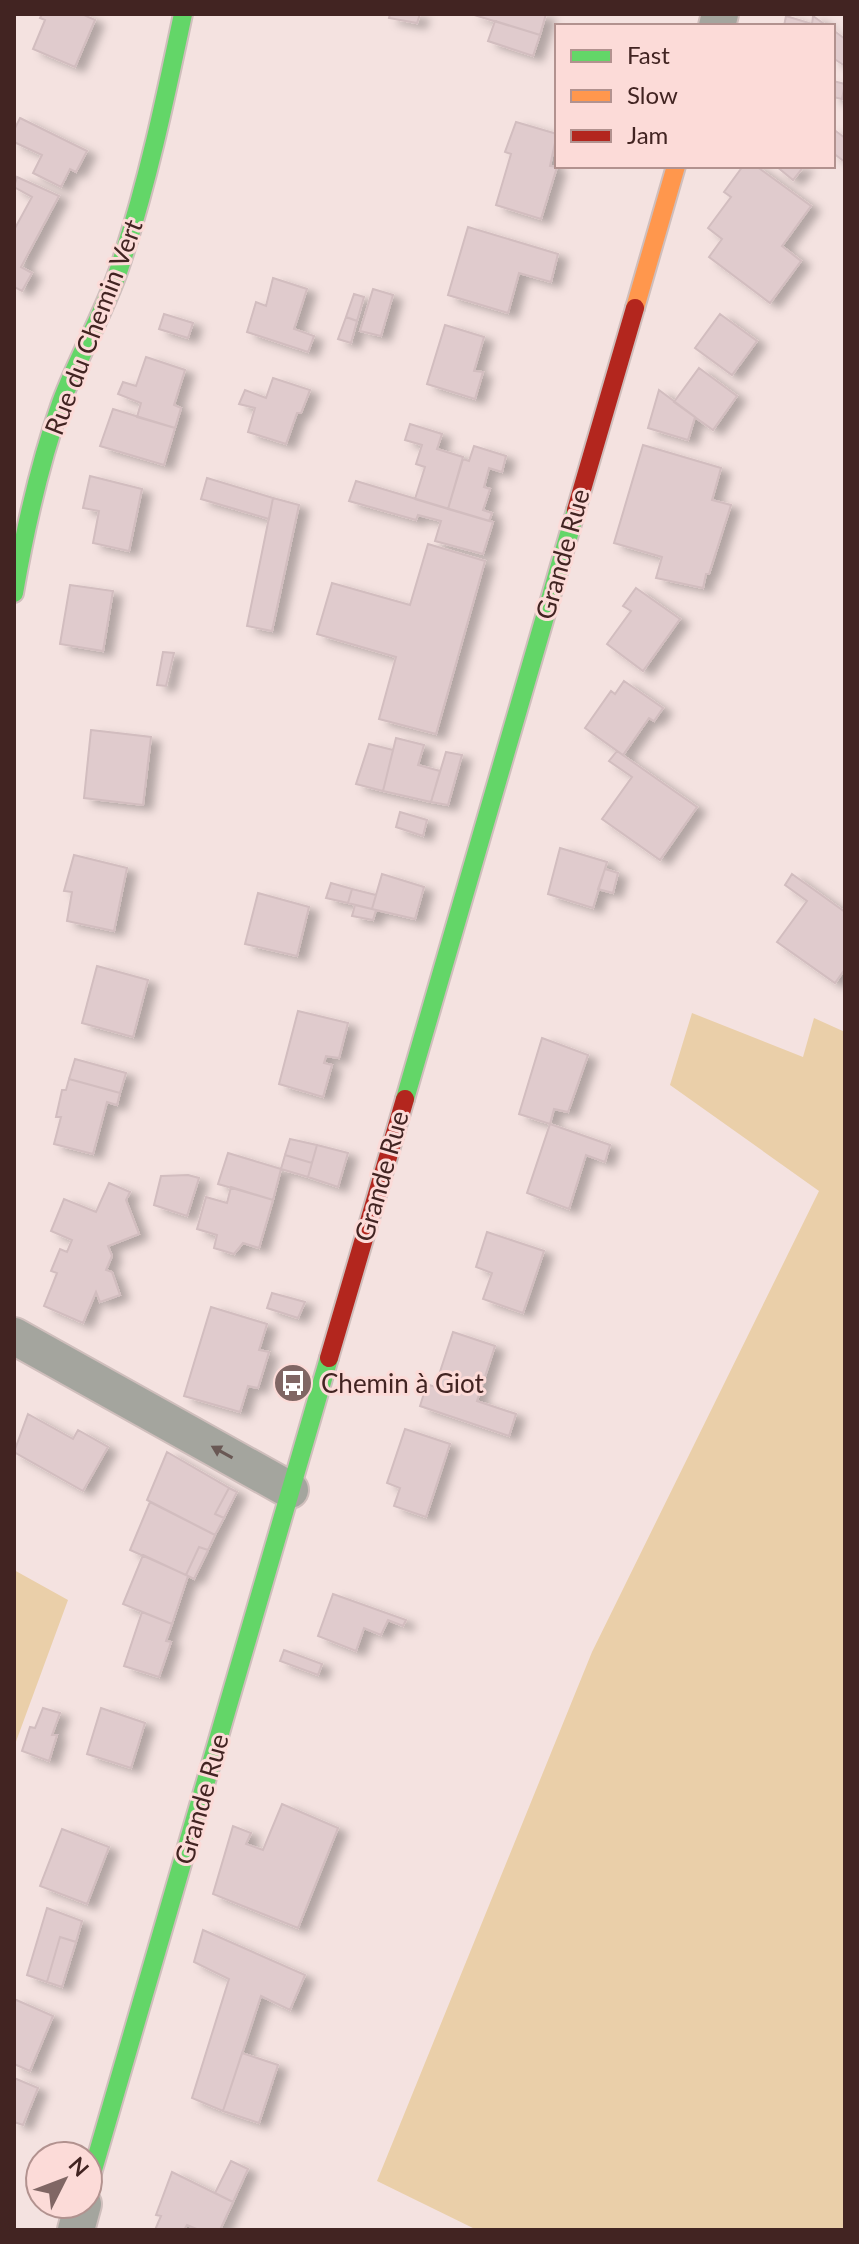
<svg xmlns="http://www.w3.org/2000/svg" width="859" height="2244" font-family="Lato,sans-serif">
<defs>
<filter id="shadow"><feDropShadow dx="9" dy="5" stdDeviation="4" flood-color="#0004"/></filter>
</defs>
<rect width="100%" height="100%" fill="#f4e2e0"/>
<path fill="#eacfa9" d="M692,1013L803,1057L814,1018L845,1032V2230H477L377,2181L592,1652L819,1191L670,1085Z
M14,1570L68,1600L14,1747Z"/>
<path fill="#e0cbcd" stroke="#d2bdbf" stroke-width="2" filter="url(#shadow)" d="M42,14H82L95,20L75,67L33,49L45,20L40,18Z
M390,14H420L417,23L389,18Z
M471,14H546L540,35Z
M786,16L812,24L813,16L827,26H784Z
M495,21L540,35L533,56L488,41Z
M833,30L845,39V66L833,58Z
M833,81L845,84L842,99L833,97Z
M20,118L87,151L76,172L70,169L61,187L33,173L42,155L14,142V130Z
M516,122L557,134L550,166L557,167L541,219L496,205L511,154L505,152Z
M833,129L845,138V162L833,153Z
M743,166H756L811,206L782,246L801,261L770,303L709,257L722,239L708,228L731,197L724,192Z
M776,166H804L793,180Z
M17,177L59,196L21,267L32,273L22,291L14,287V230L32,197L14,187Z
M468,227L558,254L551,282L519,273L508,313L448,295Z
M273,278L307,289L294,329L314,336L308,352L247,332L256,302L266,306Z
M373,289L393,295L381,336L360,331Z
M354,294L364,297L357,321L346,317Z
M164,314L193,323L188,338L159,329Z
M720,314L757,341L732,375L695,348Z
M346,317L357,321L351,343L338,339Z
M445,325L484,337L474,371L483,372L475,399L427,384Z
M146,357L185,370L174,405L181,408L175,428L137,417L141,403L118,394L123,382L136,386Z
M699,368L737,396L713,430L674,402Z
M273,378L310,390L301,413H297L286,444L248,432L255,408L239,404L245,390L266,398Z
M659,390L695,417L688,440L648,428Z
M113,409L175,428L164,465L100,446Z
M410,424L442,434L437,449L463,457L448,509L415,499L425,467L416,464L422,445L405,440Z
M643,445L721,468L712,500L731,505L709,574H706L703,588L656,578L662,557L614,543Z
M474,446L506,456L502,472L489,468L484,487L490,489L483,510L492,513L489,521L448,509L463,459L469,461Z
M90,476L142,489L129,551L93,543L99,511L83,508Z
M207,478L273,498L269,519L201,499Z
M356,481L493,522L483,554L435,541L441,521L418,515L416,520L349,501Z
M273,498L299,505L272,631L247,626Z
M428,544L485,561L436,734L379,719L396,657L317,634L332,583L410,605Z
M70,585L113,591L103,651L60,644Z
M636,588L680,619L643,671L607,644L631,611L623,606Z
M163,652L174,653L166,686L157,685Z
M624,681L663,708L654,721L649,718L623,755L585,728L611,691L615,694Z
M91,730L151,737L143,805L84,798Z
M396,738L424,745L418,765L440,771L431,802L383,791Z
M369,744L393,750L383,791L356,784Z
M617,751L697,807L660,860L602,819L632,777L609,761Z
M446,752L462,755L448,805L431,802Z
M400,812L427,820L423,836L396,827Z
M560,848L607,862L593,908L548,894Z
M74,855L127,868L114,931L67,921L72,892L64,891Z
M605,869L618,873L613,893L598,889Z
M382,874L424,887L415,919L372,909Z
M792,874L845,912V969L835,983L777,942L807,901L785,885Z
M331,883L352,889L348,903L326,898Z
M352,889L376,895L372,909L348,903Z
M258,893L309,907L297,956L245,944Z
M355,905L376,910L373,920L352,916Z
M97,966L148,980L133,1037L82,1023Z
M298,1011L348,1023L339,1058L326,1056L324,1063L332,1065L323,1097L279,1084Z
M542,1038L588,1055L568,1112L554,1109L550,1124L519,1114Z
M75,1059L126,1073L120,1093L69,1079Z
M69,1079L120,1093L117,1105L107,1102L93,1154L54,1144L61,1117H56L62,1090H66Z
M550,1124L610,1145L605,1162L586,1155L569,1209L527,1193Z
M290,1139L317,1145L312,1163L285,1155Z
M317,1145L348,1153L338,1187L308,1177Z
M228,1153L281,1169L273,1200L218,1184Z
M285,1155L312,1163L308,1177L281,1169Z
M188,1175L199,1178L187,1216L154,1205L161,1176Z
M109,1183L130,1192L126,1200L139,1234L108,1246L112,1256L106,1270L112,1272L120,1295L100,1302L96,1292L83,1323L44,1306L57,1273L51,1271L60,1249L67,1252L72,1240L51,1231L64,1199L96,1212Z
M231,1187L273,1200L259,1248L243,1243L234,1254L214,1248L217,1235L197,1229L206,1197L227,1203Z
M487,1232L544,1251L523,1313L483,1299L492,1273L476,1267Z
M272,1293L305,1302L298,1318L267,1308Z
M211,1307L267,1324L259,1350L269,1352L258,1388L248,1386L240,1412L184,1396Z
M453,1332L495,1346L477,1401L516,1414L509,1436L420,1406L427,1384L435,1387Z
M28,1414L73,1439L78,1430L108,1447L83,1491L14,1452Z
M405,1429L450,1444L426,1517L394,1506L400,1488L387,1483Z
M167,1452L229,1488L215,1514L224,1518L215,1535L147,1500Z
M229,1488L237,1492L224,1518L215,1514Z
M150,1502L215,1535L208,1550L199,1547L186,1575L130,1550Z
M199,1547L208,1550L194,1579L186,1575Z
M143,1555L188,1576L172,1624L123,1604Z
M333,1594L406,1620L403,1626L388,1620L381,1635L364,1628L356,1651L318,1636Z
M142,1612L172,1624L166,1641L171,1642L159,1677L124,1666Z
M284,1650L322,1664L318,1675L280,1661Z
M43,1708L60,1713L52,1735H57L49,1761L22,1751L30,1727L35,1728Z
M101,1708L145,1723L131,1768L87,1754Z
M282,1804L338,1828L298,1928L213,1894L233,1826L251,1833L246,1844L263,1850Z
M62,1829L109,1847L87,1904L40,1886Z
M47,1908L82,1921L76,1942L60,1937L47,1982L27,1975Z
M203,1930L305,1975L290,2010L261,1996L223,2111L192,2098L229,1979L194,1962Z
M60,1937L76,1942L62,1987L47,1982Z
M14,1999L53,2016L30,2071L14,2064Z
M242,2053L278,2065L259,2123L223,2111Z
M14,2078L38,2088L23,2125L14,2122Z
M231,2161L248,2169L233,2202L215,2193Z
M172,2172L233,2202L220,2230H199L187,2225L184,2230H155L161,2216L156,2215Z"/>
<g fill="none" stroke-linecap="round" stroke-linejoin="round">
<g stroke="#cfbebc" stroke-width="40">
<path id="street" d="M717,26L720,14
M14,1336L290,1490
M76,2230L83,2204"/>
</g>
<g stroke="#cfbebc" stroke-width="22">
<path id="fast" d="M14,593C25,529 39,465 61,403C78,357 103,315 119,269C147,186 165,100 183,14
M405,1099L576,510
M88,2187L329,1358"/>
</g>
<g stroke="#cfbebc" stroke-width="22">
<path id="slow" d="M635,308L676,166"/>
</g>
<g stroke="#cfbebc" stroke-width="22">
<path id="jam" d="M576,510L635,308
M329,1358L405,1099"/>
</g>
<use href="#street" stroke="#a4a59e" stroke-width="36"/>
<use href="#fast" stroke="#63d668" stroke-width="18"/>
<use href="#slow" stroke="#ff974d" stroke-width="18"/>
<use href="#jam" stroke="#b3261e" stroke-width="18"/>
</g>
<defs><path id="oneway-solid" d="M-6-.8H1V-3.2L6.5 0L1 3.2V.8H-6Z" transform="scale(2)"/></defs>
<use fill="#695854" href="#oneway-solid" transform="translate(222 1452) rotate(-151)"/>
<defs>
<g id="bus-disc" transform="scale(2)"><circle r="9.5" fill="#806664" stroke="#fcdbd8"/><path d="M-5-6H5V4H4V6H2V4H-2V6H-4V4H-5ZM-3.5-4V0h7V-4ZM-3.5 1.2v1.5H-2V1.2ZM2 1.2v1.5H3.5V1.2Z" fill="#fff"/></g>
</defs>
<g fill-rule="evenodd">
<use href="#bus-disc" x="293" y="1383"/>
</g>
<g text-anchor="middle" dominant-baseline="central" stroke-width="6" stroke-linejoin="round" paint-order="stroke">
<g font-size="26" fill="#422422" stroke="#fcdbd8">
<text transform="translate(93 327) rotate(-69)">Rue du Chemin Vert</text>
<text transform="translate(562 554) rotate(-74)">Grande Rue</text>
<text transform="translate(381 1176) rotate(-74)">Grande Rue</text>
<text transform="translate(201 1799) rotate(-74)">Grande Rue</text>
</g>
<g font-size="26" fill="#422422" stroke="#fcdbd8" text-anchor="start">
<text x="321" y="1383">Chemin à Giot</text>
</g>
</g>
<rect width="859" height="2244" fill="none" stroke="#422422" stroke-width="32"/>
<rect x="555" y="24" width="280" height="144" fill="#fcdbd8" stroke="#b2928f" stroke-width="2"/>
<rect x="571" y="50" width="40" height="12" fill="#63d668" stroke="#b2928f" stroke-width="2"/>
<text x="627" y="64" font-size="24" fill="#422422">Fast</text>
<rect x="571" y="90" width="40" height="12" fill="#ff974d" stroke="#b2928f" stroke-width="2"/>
<text x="627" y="104" font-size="24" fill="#422422">Slow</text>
<rect x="571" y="130" width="40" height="12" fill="#b3261e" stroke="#b2928f" stroke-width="2"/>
<text x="627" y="144" font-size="24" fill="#422422">Jam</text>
<g transform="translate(64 2180) rotate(48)"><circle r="38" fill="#fcdbd8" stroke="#b2928f" stroke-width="2"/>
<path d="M0-6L14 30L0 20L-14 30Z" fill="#806664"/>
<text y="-12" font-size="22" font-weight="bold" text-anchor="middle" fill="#422422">N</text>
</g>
</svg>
